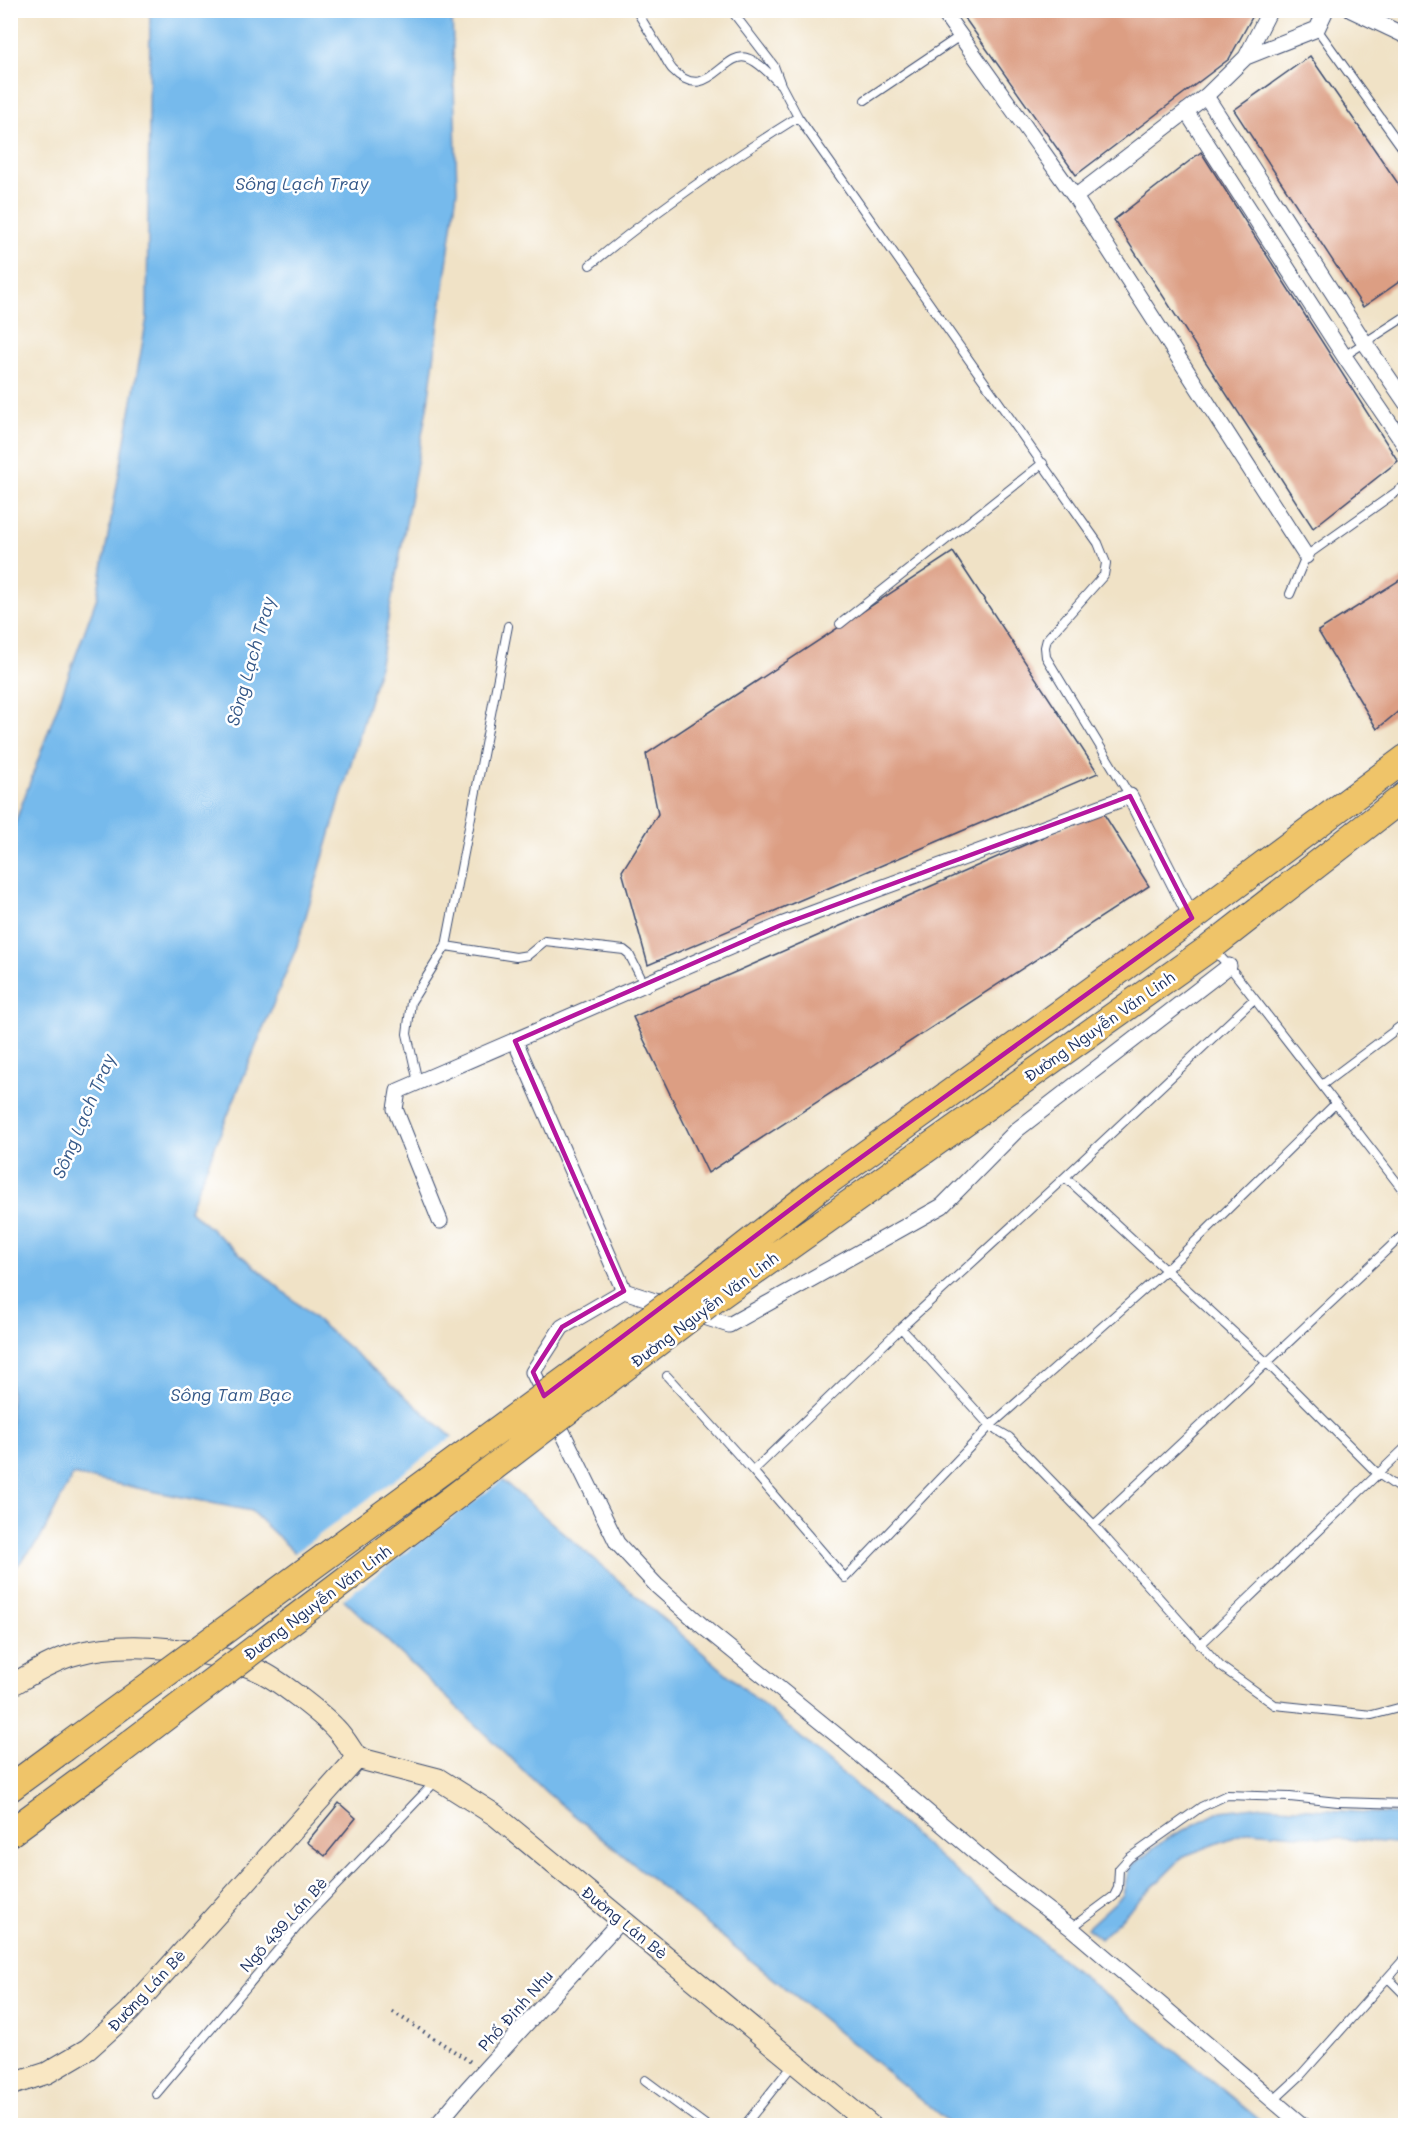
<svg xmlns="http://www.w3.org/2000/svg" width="1416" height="2136" font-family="Mali,sans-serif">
<rect width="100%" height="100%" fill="#fff"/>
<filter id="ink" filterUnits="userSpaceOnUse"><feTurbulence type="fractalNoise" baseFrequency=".0167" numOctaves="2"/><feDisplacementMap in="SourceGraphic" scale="12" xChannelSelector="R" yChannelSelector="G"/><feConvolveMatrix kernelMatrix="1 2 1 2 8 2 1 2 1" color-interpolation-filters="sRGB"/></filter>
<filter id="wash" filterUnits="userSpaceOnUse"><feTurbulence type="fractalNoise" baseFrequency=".008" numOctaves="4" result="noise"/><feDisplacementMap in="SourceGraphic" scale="24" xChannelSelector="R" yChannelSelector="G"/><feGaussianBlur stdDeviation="1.35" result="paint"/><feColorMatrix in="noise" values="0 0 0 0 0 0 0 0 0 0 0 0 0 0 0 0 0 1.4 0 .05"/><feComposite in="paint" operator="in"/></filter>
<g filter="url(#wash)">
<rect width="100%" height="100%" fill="#f0e2c6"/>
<path fill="#76baec" stroke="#4874a5" stroke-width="1.5" d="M148,11H452L457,191L428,403L379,668L297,946L189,1210L980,1892L1266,2125H952L547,1793L251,1511L73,1475L40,1539L11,1573L10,837L97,597L147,318L150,17Z
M1263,1806L1405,1815V1844L1250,1831L1184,1856L1100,1939L1087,1928L1123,1895L1129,1868L1166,1839L1221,1811Z"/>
<path fill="#f0e2c6" d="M455,1435L505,1478L341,1601L292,1555Z"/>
<g id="blocks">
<path fill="#dc9e83" d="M959,10H1256L1229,59L1076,175Z
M1310,56L1406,195V277L1363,307L1234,110Z
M1201,152L1398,461L1313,528L1114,220Z
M953,552L1098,773L648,965L622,871L658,814L646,754Z
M1406,576V705L1377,729L1318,631Z
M1102,811L1149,886L708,1173L633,1017Z
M339,1803L356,1818L325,1856L307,1842Z"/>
</g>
</g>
<g filter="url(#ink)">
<use href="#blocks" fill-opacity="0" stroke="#3b4a6e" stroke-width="1.5"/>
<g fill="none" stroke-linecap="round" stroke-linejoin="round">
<g stroke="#3b4a6e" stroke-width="10">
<path id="lane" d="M636,10C645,25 654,40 663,54C666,59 669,66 673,70C707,105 724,50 747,58C760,62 771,76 780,84
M731,10L774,66L781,85L798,117L1098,543L1106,563L1104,575L1047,639L1045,647L1046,657L1130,796
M1317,29L1406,153
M865,100L960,36
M590,265C656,211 726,162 798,117
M1344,356L1406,316
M1290,594L1306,556L1406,485
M840,624L1043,463
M446,946L516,957L528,955L545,941L624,950L629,954L644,984
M1214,950L1229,966L1406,1194
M418,1082L407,1034L411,1002L446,946L508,626
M1322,1085L1406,1022
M1065,1177L1267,1363L1377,1473L1406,1493
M901,1328L990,1426L1009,1437L1094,1525L1220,1666L1275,1705L1372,1715L1406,1706
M667,1376L753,1471L845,1578L990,1426L1165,1271L1335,1104
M753,1471L901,1328L1065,1177L1254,999
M1094,1525L1406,1232
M1200,1645L1406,1447
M1071,1928L1114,1896L1118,1888L1119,1869L1129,1858L1201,1807L1227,1795L1290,1797L1338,1802L1406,1804
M1388,1978L1406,1996
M645,2080L707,2126
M156,2094L304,1919L435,1782
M1273,2101L1300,2076L1406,1957
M744,2126L794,2063"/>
</g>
<g stroke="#3b4a6e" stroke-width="17">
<path id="street" d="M942,10L1075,197L1306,556
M1351,10L1406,36
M1246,57L1317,29L1326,10
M1206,96L1365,343L1406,403
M1186,111L1344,356L1406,447
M1075,197L1206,96L1246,57L1270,10
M1229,966L1018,1129L942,1206L729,1325L624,1291L562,1327L533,1372L617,1543L657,1586L707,1630L839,1737L1003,1876L1071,1928L1303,2126
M515,1041L624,1291
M440,1221L395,1109L398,1091L781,925L1130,796L1192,918
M436,2126L467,2089L622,1919"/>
</g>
<g stroke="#3b4a6e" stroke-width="23">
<path id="secondary" d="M10,1686C31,1674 53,1660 76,1654C129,1639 209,1649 259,1671C276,1678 322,1714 335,1728C344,1737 350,1748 357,1758L438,1779L495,1815L871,2126
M10,2085L47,2073L88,2049L129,2012L357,1758"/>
</g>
<g stroke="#3b4a6e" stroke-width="29">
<path id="highway" d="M698,1283L816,1190L1192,918L1406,758
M708,1304L1211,947L1406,795
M10,1788L63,1749
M10,1833L97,1769"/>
</g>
<path stroke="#3b4a6e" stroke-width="4" stroke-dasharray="1.5 4.5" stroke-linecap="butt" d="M393,2012L471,2062"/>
<use href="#lane" stroke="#fff" stroke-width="8"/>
<use href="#street" stroke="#fff" stroke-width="15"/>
<use href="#secondary" stroke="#f9e7c3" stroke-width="21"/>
<use href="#highway" stroke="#efc469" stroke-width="27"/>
<g stroke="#3b4a6e" stroke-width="29" stroke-linecap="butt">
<path id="highway-bridge" d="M63,1749L698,1283
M97,1769L708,1304"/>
</g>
<use href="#highway-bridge" stroke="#efc469" stroke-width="27"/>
</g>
</g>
<path fill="none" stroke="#b5179e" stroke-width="4.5" stroke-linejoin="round" d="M1130,796L1192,918L816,1190L544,1396L533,1372L562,1327L624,1291L515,1041L781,925Z"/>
<g text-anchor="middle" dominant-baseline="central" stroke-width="5" stroke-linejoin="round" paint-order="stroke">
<g font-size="16" fill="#1b2f5e" stroke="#fff">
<text transform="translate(1099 1026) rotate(-35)">Đường Nguyễn Văn Linh</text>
<text transform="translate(704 1309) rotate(-37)">Đường Nguyễn Văn Linh</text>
<text transform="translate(317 1602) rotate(-37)">Đường Nguyễn Văn Linh</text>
<text transform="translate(625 1922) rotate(39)">Đường Lán Bè</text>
<text transform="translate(283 1924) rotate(-48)">Ngõ 439 Lán Bè</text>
<text transform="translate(146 1990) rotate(-47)">Đường Lán Bè</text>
<text transform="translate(515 2010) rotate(-48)">Phố Đinh Nhu</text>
</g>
<g font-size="18" font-style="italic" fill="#365989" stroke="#fff">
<text x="302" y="183">Sông Lạch Tray</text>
<text transform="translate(250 661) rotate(-74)">Sông Lạch Tray</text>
<text transform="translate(83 1116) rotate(-67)">Sông Lạch Tray</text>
<text x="231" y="1394">Sông Tam Bạc</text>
</g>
</g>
<rect width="1416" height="2136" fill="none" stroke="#fff" stroke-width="36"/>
</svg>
